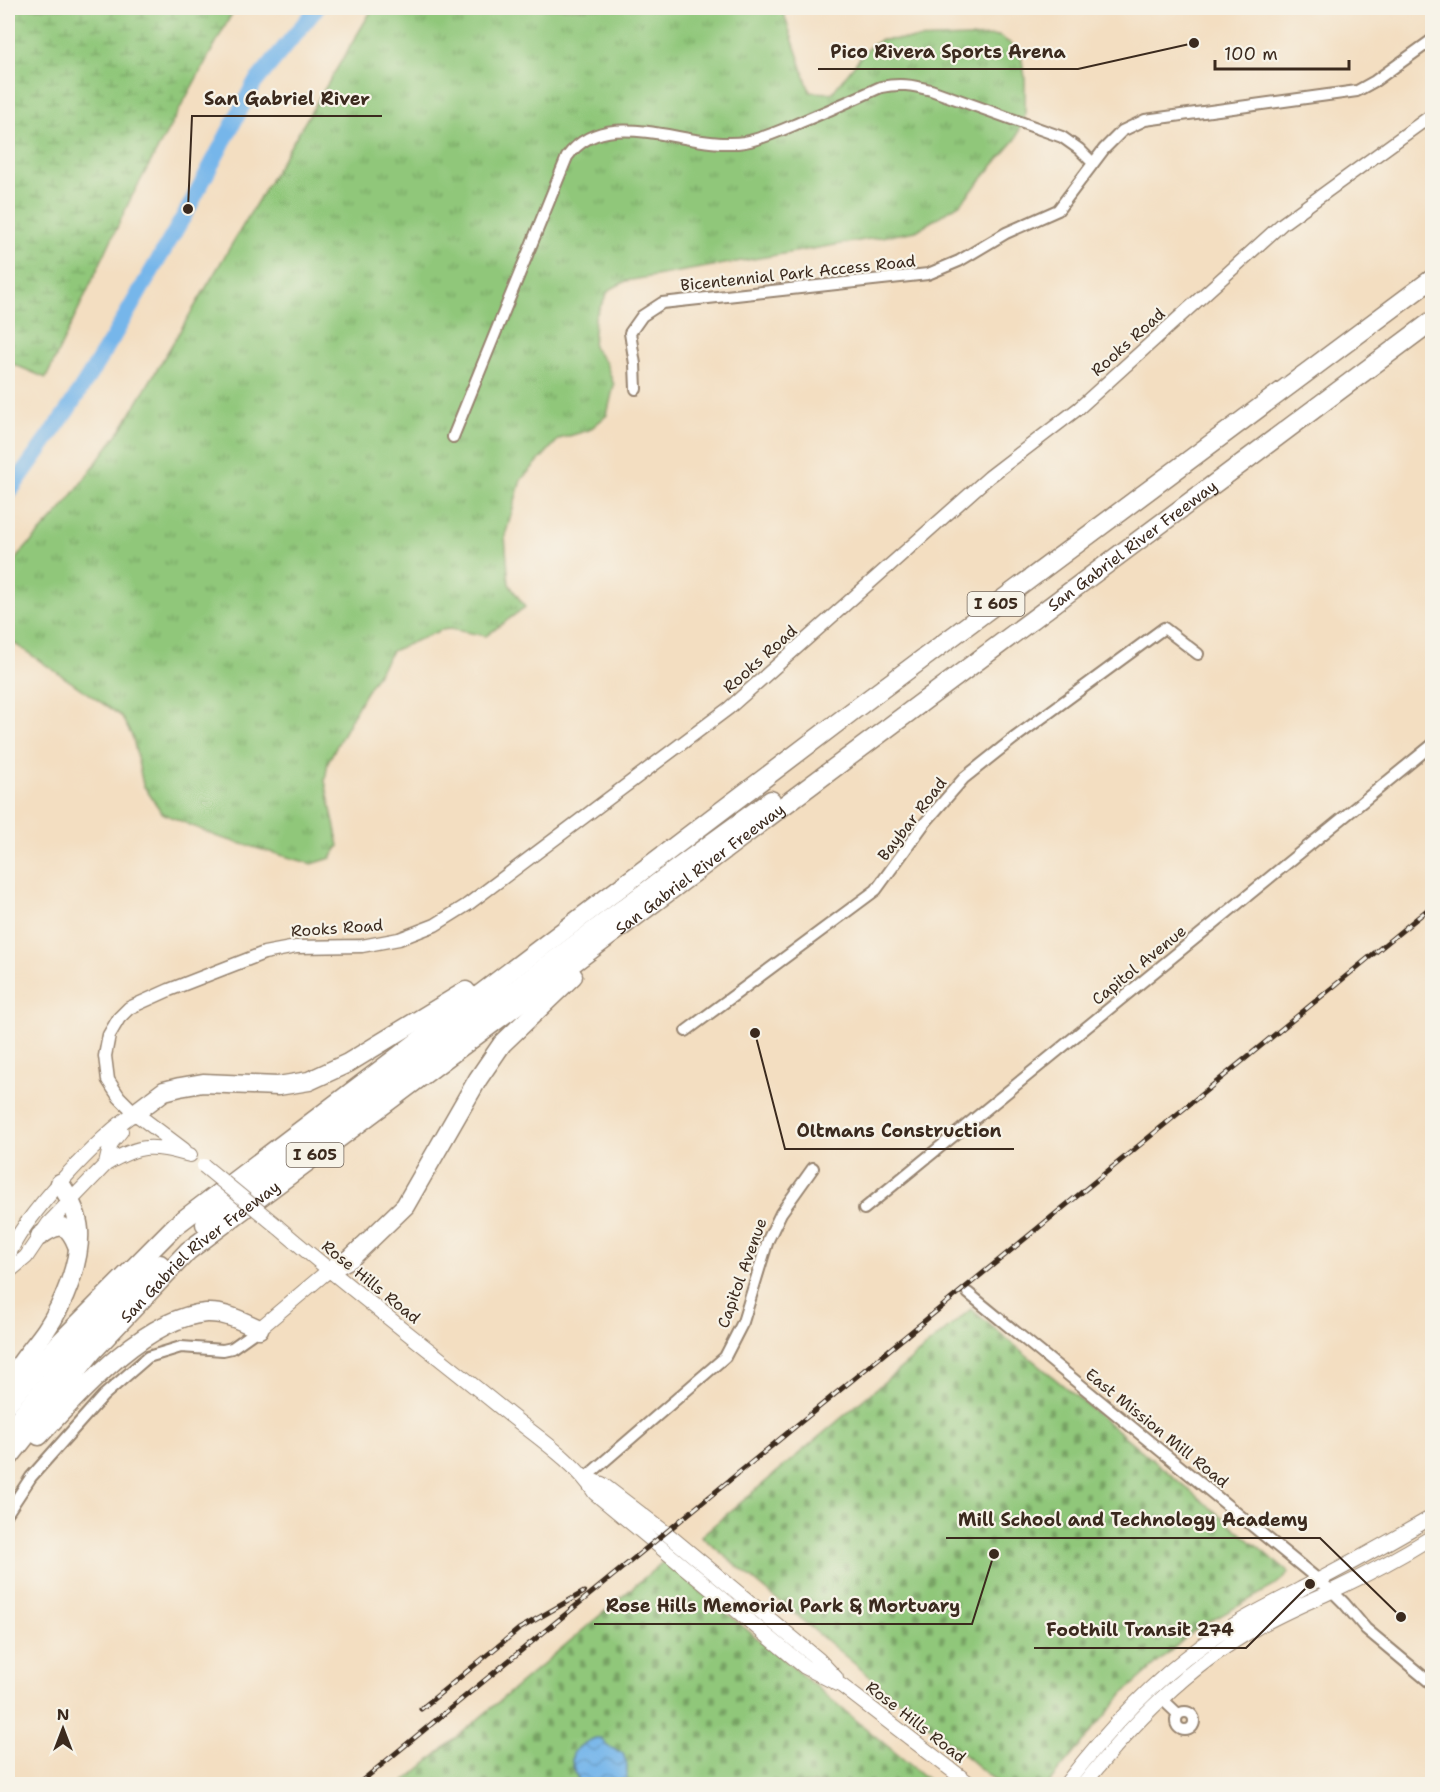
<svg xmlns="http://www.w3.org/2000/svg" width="1440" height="1792" font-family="'Shantell Sans',sans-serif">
<defs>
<pattern id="grass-tufts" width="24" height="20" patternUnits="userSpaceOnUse" patternTransform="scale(1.5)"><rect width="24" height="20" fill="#90c77a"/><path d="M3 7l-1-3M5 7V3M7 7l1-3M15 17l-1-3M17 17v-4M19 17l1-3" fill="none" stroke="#77a263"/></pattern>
<pattern id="wetland-marsh" width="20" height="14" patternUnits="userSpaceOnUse" patternTransform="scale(1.5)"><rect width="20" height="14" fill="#90c77a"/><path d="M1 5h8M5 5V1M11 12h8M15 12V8" fill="none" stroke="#77a263"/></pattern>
<pattern id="cemetery-stones" width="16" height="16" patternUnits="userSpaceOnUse" patternTransform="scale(1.5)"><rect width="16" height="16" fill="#90c77a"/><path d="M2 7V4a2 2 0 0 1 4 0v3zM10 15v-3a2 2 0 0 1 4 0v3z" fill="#77a263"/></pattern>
<pattern id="water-waves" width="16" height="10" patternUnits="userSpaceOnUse" patternTransform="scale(1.5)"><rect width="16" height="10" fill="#76b6ea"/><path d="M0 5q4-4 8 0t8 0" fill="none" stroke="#6294bd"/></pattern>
</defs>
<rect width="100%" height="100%" fill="#f7f3e8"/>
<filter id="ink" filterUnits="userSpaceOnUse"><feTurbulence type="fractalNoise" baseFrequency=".0167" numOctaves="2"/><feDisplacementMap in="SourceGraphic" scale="12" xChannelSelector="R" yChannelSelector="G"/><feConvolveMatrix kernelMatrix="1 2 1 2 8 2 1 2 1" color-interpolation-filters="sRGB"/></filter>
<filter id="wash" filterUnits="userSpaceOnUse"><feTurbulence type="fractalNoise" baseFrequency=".008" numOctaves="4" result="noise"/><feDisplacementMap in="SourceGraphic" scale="24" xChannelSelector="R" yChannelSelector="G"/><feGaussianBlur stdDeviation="1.35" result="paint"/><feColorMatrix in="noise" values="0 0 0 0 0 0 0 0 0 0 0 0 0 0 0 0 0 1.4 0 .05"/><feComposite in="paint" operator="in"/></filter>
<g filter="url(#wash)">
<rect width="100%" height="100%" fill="#f3dec1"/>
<path fill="url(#grass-tufts)" stroke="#66784c" stroke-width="1.5" d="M373,8H782L810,92L832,93L866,50L880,40L999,36L1020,50L1025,77V115L1016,139L961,203L916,231L626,281L609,290L595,317L593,347L606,363L614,385L607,415L589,430L559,439L521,480L505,536L509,584L525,607L486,636L450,629L441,630L392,651L364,695L328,762L325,781L339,846L331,858L312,864L218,837L162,813L143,785L133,738L121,716L8,639V574L18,556L62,509L122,428Z"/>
<path fill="url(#wetland-marsh)" stroke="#66784c" stroke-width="1.5" d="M8,8H235L131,198L46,378L8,362Z"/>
<path fill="url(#cemetery-stones)" stroke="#66784c" stroke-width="1.5" d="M971,1309L1289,1573L1274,1586L1193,1631L1123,1694L1048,1784H999L701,1536Z
M664,1561L933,1784H402Z"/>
<path fill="url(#water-waves)" stroke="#587084" stroke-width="1.5" d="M595,1738H601L607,1746L623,1753L627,1765V1784L580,1783C567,1757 568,1750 595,1738Z"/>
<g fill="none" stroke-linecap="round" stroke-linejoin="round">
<path stroke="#76b6ea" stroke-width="16" d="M8,494L67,411L112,339L188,209L254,84L317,8"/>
</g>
</g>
<g filter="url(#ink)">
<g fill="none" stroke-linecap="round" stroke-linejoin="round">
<g stroke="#978470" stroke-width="14">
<path id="minor" d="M636,389L635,364L630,333L642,316L662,303L928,274L959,261L1006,233L1058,210L1104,149L1122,131L1145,120L1357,91L1375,81L1432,40
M453,437L567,157C607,102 688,151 745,142C765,138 782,130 801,122C828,111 854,99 881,87C899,83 912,85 931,90L1062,137L1079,149L1093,163
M686,1031L876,890L924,824L964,778L1013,739L1164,628L1198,654
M864,1209L1432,745
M968,1293L1332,1591L1344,1603L1366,1629L1432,1684
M585,1478L725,1357L743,1322L768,1240L781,1213L813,1168
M8,1512L31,1477L103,1396L148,1357L181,1347L223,1350L232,1348L259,1329
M1161,1698L1178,1714
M1176 1721a9 9 0 1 1 18 0a9 9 0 1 1-18 0Z"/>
</g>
<g stroke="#978470" stroke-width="15">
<path id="tertiary" d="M135,1113L119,1097L108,1080L105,1056L109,1035L119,1018L129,1008L169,990L264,953L296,947L362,946L399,939L435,925L467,905L729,708L989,477L1079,408L1282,224L1432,115"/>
</g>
<g stroke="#978470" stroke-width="16">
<path id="secondary" d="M135,1113L184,1150
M106,1164C142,1143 151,1145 190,1155
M278,1227C351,1290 429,1349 505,1411C534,1435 575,1461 595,1493L805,1667L842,1686L970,1784
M8,1272L26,1257L49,1223L106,1164L111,1143L121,1131
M8,1273C8,1267 7,1260 9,1255C20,1220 103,1132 135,1113
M259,1329L329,1270
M585,1478L602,1484L666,1533L819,1660L836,1678
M1066,1784C1105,1733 1149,1684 1202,1646C1233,1623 1267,1607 1301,1589C1345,1567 1389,1542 1432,1517
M1084,1784C1132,1724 1186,1668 1254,1629C1279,1614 1306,1603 1332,1591C1366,1575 1400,1557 1432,1537"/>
</g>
<g stroke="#978470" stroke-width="21">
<g id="motorway">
<path d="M135,1113L164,1091L180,1087L203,1083L278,1086L309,1081L348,1063L466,991"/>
<path d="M205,1224C273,1168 343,1117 414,1065C533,977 650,886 771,800"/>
<path d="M40,1236C59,1222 68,1223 77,1245"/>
<path d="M329,1270L351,1258L405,1206L478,1079L502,1044L573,976"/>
<path d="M8,1388C15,1366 33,1349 46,1330C63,1305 81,1262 79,1230C78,1214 69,1197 60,1183"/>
<path d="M8,1403L59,1343L175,1226L854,710L1432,279"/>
<path d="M8,1431L87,1335L160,1264"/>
<path d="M39,1436C78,1394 146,1317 206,1313C225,1312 242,1321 259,1329"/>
<path id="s1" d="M8,1459L93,1351L188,1251L1432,321"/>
</g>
</g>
<use href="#minor" stroke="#fff" stroke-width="10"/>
<use href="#tertiary" stroke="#fff" stroke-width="12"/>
<use href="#secondary" stroke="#fff" stroke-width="14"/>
<use href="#motorway" stroke="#fff" stroke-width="18"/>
<g stroke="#3b2a1e" stroke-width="5">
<path id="rail" d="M421,1709L519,1629L584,1592
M358,1784L1432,906"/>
</g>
<use href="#rail" stroke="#f7f3e8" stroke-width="3" stroke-dasharray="9" stroke-linecap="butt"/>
<g stroke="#978470" stroke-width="16" stroke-linecap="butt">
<path id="secondary-bridge" d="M204,1166L278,1227"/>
</g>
<use href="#secondary-bridge" stroke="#fff" stroke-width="14"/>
</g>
</g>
<g text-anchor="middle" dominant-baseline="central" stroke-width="4.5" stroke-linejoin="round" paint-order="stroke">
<g fill="#f7f3e8" stroke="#73665b" stroke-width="1.5">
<rect x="967.5" y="592" width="57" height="24" rx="4.5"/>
<rect x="286.5" y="1143" width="57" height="24" rx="4.5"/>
</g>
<g font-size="15" font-weight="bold" fill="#3b2a1e">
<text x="996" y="604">I 605</text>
<text x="315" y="1155">I 605</text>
</g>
<g font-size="16" fill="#3b2a1e" stroke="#f7f3e8">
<text transform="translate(798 273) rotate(-6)">Bicentennial Park Access Road</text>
<text transform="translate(1128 342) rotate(-42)">Rooks Road</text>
<text stroke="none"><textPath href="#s1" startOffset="1454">San Gabriel River Freeway</textPath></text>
<text transform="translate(760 659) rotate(-42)">Rooks Road</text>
<text transform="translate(912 819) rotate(-52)">Baybar Road</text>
<text stroke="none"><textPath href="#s1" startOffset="914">San Gabriel River Freeway</textPath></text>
<text transform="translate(337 928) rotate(-4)">Rooks Road</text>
<text transform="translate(1139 965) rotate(-39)">Capitol Avenue</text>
<text stroke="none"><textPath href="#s1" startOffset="284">San Gabriel River Freeway</textPath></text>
<text transform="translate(742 1273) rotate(-70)">Capitol Avenue</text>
<text transform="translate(371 1282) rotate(39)">Rose Hills Road</text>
<text transform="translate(1157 1428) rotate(39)">East Mission Mill Road</text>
<text transform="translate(916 1722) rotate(38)">Rose Hills Road</text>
</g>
</g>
<path fill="none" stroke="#3b2a1e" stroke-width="2" d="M1194 43L1078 69H818M188 209L192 116H382M755 1033L785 1149H1014M1401 1617L1320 1538H946M994 1554L972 1624H594M1310 1584L1246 1648H1034"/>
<g fill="#3b2a1e" stroke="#f7f3e8" stroke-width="2">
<circle cx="1194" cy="43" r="6"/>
<circle cx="188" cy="209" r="6"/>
<circle cx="755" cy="1033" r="6"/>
<circle cx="1401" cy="1617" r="6"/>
<circle cx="994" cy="1554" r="6"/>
<circle cx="1310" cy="1584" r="6"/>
</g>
<g font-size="18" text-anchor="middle" font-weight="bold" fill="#3b2a1e" stroke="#f7f3e8" stroke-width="4.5" stroke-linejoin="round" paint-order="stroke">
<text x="948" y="58">Pico Rivera Sports Arena</text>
<text x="287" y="105">San Gabriel River</text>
<text x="899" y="1137">Oltmans Construction</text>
<text x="1133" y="1526">Mill School and Technology Academy</text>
<text x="783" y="1612">Rose Hills Memorial Park &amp; Mortuary</text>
<text x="1140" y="1636">Foothill Transit 274</text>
</g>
<rect width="1440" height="1792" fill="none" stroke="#f7f3e8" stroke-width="30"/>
<g transform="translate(63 1729)" stroke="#f7f3e8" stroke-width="4.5" paint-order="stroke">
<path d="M0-4.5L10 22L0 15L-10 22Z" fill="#3b2a1e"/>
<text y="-9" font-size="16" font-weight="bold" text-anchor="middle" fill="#3b2a1e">N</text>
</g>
<path d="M1215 60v9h134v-9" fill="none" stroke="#3b2a1e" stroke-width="3"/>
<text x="1224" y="60" font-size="18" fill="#3b2a1e" stroke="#f7f3e8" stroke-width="4.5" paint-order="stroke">100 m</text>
</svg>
